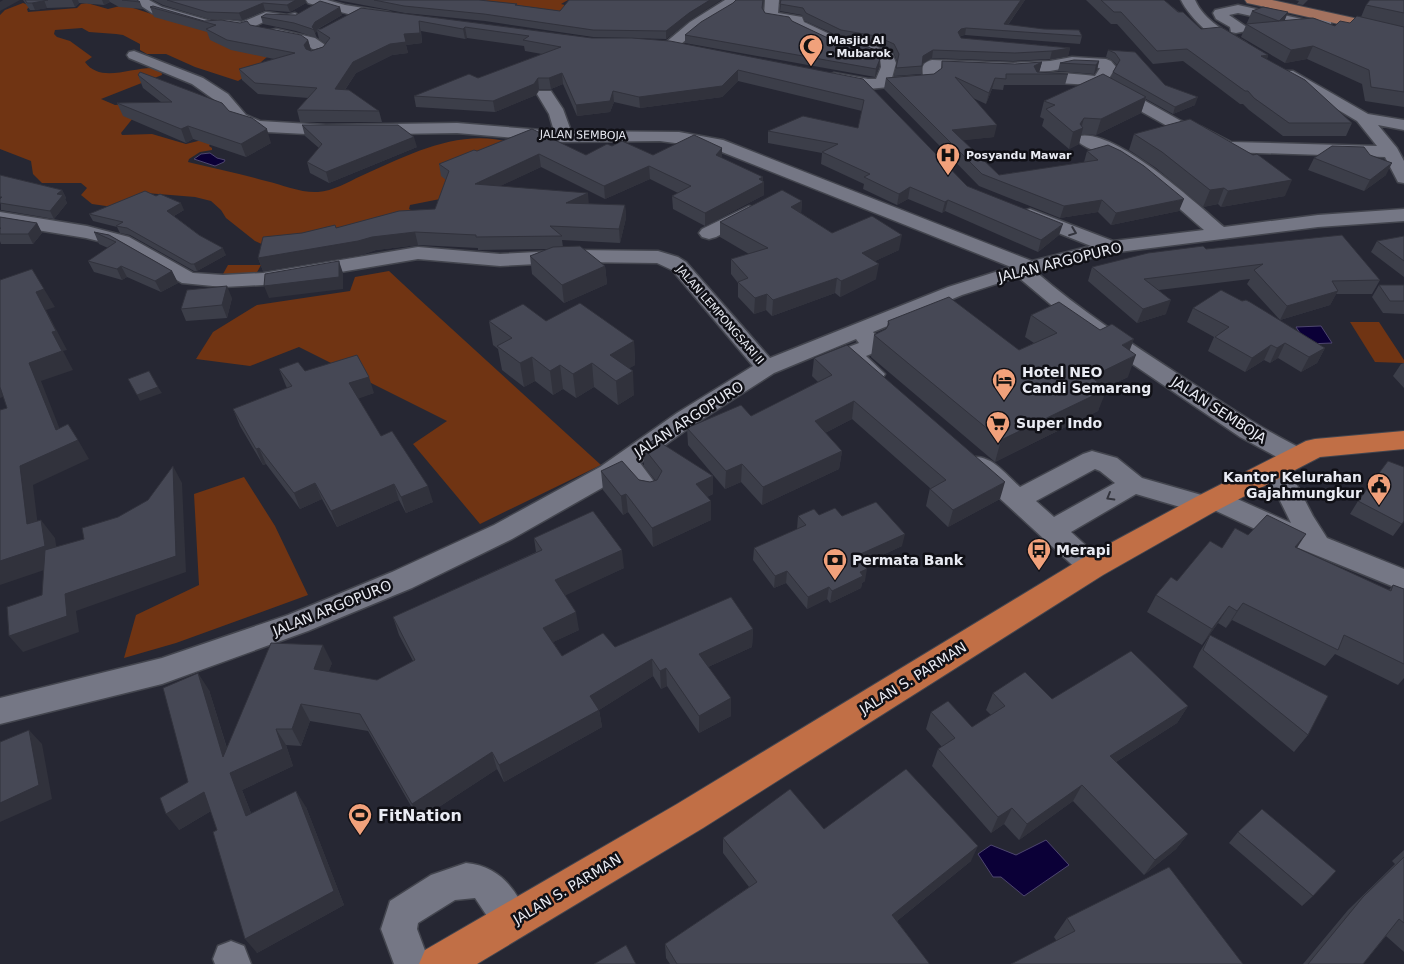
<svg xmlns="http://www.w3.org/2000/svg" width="1404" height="964" font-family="'DejaVu Sans',sans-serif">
<rect width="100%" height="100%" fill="#262733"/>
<path fill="#703413" d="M449,0H568L561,4L617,19Z
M23,3L31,6L27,9L28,12L77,8L81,4L87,3L108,9L124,5L161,17L188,23L267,57L261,62L266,63L238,81L195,67L166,54H147L140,50V44L123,35L116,34L89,32L82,28L55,30L54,34L57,37L70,41L92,57L85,62C102,86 138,63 161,69L162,75L101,99L115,105L145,103L121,133L122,135L152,134L186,144L214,137L209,146L212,148V150L200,152L189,159L188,162L192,163C217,169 242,174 266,181C283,185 301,193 318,192C333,191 348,182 361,176C409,155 459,127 513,143L450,197L410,205L409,209L415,212L266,246L255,241L226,218L221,210L211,201L195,197L146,193L113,207L92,204L81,195L87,188L81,183H42L33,174L31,161L0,149V15L5,10Z
M228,265H261L256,274H223Z
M389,271L418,298L601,465L480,524L413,444L447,421L299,347L250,366L196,359L213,332L257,305L350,291L355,277Z
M1350,322H1379L1404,360V363L1375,362Z
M244,477L275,526L308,595L176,643L124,658L136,615L199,585L194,494Z"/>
<path fill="#0b0037" stroke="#4e466f" d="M210,153L217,158L225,160L224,162L215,166L194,159L201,154Z
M1321,326L1332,343L1307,344L1296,327Z
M1046,840L1069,865L1024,896L1001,877H993L978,854L991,845L1016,855Z"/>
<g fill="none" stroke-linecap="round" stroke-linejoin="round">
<g stroke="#43454e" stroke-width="3">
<path id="minor" d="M132,0H149L162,7L211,21L225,20L242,22L266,12L287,15L295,13L302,17L300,20L287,23L268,20L244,31L225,28L211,29L152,13Z
M306,0H327L345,5L389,12L396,16C387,27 322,7 308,3Z
M725,0H739L732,9L700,28L675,49H665L663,46L665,43L690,22Z
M765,0H779L778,13L802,17L804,22L840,39L875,46L892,53L896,63L892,78L923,76C922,66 922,63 932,60L1013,63L1050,61L1072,57L1106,59L1111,61L1116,67L1108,80L1181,121L1202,127L1231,142L1377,146L1357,121L1283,77L1280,74L1283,71H1293L1368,114L1404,120V130L1378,125L1397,148L1404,161V183L1398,182L1385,157L1228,152L1190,135L1169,127L1094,85L1036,82L1033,79L1036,76C1055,71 1075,74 1095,76L1100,68L1072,67L1050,71L1013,73L938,70L939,78L932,83L868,89L829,81L826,78L829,75L834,73L868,79H876L881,67L880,58L868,53L830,45L792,27L790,23L766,19L764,16Z
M1181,0H1195C1205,22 1226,31 1246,43L1248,46L1246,49C1226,54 1189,18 1181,0Z
M1238,5L1315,22H1317L1319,13L1324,12L1331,16V25L1329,28L1315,30L1238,13L1229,15L1248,28L1246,31L1236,33L1231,32L1230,27L1216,19L1213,13L1215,10Z
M276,29L315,38L331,49L321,59H311L309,56L314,50L305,44L271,36L269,33L271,30Z
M134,51L203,78L228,94L246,115L260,121L326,125L457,123L554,131L549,114L537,94L539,91H551L563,109L571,131L679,132L723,140L1032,261L1091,246L1023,219L1021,215L1023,211L1030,209L1113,241L1204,230C1176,206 1149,180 1118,161C1108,155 1082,148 1077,140L1079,136C1115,128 1197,204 1224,227L1318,215L1404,209V221L1318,227L1111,253L1036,272C1080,310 1129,342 1178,374C1220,401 1261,429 1306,451L1309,457L1306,463L1297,466L1288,463L1240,437L1125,359L1068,319L1018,277L962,295L873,332L884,345L881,350L866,356L885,374L882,379C865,384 849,367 840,354L843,349L859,343L856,339L774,373L693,425L640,463L661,491L657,497C639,503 633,489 623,476L512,539L412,588L308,631L162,684L0,724V698L162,658L288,615L392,572L494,525L600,467L677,413L753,366L672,270L657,263L576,262L500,266L418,259L263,285L223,287L182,283L115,245L86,238L0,224V212L87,226L129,237L193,273L223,275L263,273L418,247L500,254L576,250L658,251L678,257L686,262L770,358L948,287L1011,267L712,148L660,141L563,142L457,133L326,135L267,132L247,127L234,122L216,101L192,84L129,58L127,55L129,52Z
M749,206L756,208L758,212L756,216L716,237L709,239L702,237L699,233L702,229Z
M1092,451L1117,458L1142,478L1205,496L1206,493L1215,491L1224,493L1291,523L1264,468L1267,462L1276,459L1285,462L1313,516L1327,538L1404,569V591L1279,540L1214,510L1204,514L1136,494L1071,532L1102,560L1106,567L1102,574L1092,578L1082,574L969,470L966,464L969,458C990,452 1006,475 1020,487L1083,454ZM1095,469L1100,471L1115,483L1054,517L1036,501Z
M466,863C501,866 517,891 530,921L525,934L512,939L499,934L475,898L455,900L418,923L417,929L430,964H394L381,929L390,901L431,875Z
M231,941L244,946L251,964H215L213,959L218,946Z"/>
</g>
<g stroke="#43454e" stroke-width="2">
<path id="major" d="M1245,0H1272L1404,29V39L1252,4L1247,3Z"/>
</g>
<g stroke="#43454e" stroke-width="2">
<path id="highway" d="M1404,431V449L1320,457L1214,512L1103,575L703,828L477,964H419L425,950L677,804L1081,559L1194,498L1306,441L1315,439Z"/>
</g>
<use href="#minor" fill="#757785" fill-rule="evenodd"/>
<use href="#major" fill="#a3725f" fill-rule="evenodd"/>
<use href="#highway" fill="#c16f46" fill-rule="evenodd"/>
</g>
<path fill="#3c3e49" d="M23,0H137L140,2L143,9L119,7L110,2L104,5L79,3L75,7L47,8L35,10H30Z
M153,0H305L306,3L290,12L265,10L242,20L209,19L163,5Z
M337,0H479L517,4V5L560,11L689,21L666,39L593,37L485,21L405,13Z
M764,0L763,9L765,13L792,21L879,67L875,77L685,43V35L733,3Z
M781,0H1025L1008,25L1082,36L1080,44L965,35L960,36L961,38L1070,48L1068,56L1050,59L1013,61L932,58L922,64L921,74L894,76L897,61L893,51L875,44L841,37L805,21L802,15L780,11Z
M1086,0H1164L1201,29L1268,55L1267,59L1352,123L1346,136H1283L1249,110L1243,104H1240L1183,61L1153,64L1117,24H1111Z
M1295,0H1308L1303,5L1297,4L1299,1Z
M1404,0V107L1365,101L1362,84L1307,59L1285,63L1241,37L1252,11L1285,20L1335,26L1350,23L1361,17L1366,5Z
M150,7L204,21L250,25L308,40L311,50L323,47L326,44L319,39L317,31L315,33L317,38L296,31L263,24L261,17L296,15H342L318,29H321L361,8L863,79L967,186L1059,235L1038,252L945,211L942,213L908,199L897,205L863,189L864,184L821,164L822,153L768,143V131L858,128L862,111L738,81L722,97L640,108L614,102L610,112L577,116L563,84L551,89H539L536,95L495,112L416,107L414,96L478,78L542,54L525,51L524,46L467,38L465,39L421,31L422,43L406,45L408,53L392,55L356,73L345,90L379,111L382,122H300L297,110L308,98L258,94L242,80L239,69L274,59L231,50L210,40L207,32L154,17Z
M1108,50L1135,52L1165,85L1195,105L1173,114L1146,99L1141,113L1096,135L1081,134L1079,144L1069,149L1042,126L1044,119L1040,117L1044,101L1111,78L1113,72L1117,65L1112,60L1106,57Z
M942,61L1015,64L1042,62L1039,72L1068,74L1065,85H1004L1003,90L992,89L986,104L973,98L994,137L962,140L999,175L1084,162L1087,151L1179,211L1111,225L1098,212L1060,218L979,186L884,89L886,78L934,74L941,69Z
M1099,61L1097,70L1094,74L1058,71L1060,63Z
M138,75L229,111L271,143L246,157L193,139L186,143L123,116L117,103L161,102L143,88Z
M302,125L417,147L329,183L310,173L307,162L319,148L305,136Z
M1134,134L1285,196L1221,207L1218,204L1203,207L1156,168L1129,150Z
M612,146L653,155L722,148V158L763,182L764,195L705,226L673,209L672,196L678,193L650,179L605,199L541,167L500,186L589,204L625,205L626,218L620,243L562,240L563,247L605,266L607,284L564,303L532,274L530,256L548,249L478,250V248L418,245L376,250L361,255L263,271L258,258L336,228L435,209L446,180L441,176L439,164L477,151L586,155Z
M1314,158L1386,175L1364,191L1308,170Z
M0,175L62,190L66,198L65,199L67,203L54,219L1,210Z
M802,201L801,213L832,233L899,250L875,261L876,279L840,297L835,293L772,316L766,310L754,314L738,297V283L731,274V259L749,254L720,237V222Z
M184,210L174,216L226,255L197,271H194L130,235L120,233L117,227L93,221L89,214Z
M0,217L37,223L42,233L33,244H1L0,241Z
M94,232L109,235L172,271L178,283L161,292L127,277L122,280L94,272L88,261L108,248L99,244Z
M1404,236V277L1371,252L1377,241Z
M1206,249L1380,280L1372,294H1336L1330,305L1280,320L1247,284L1250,279L1159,290L1166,314L1137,323L1088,281L1092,267Z
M1379,285H1404V314L1383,313L1372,297Z
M232,298L227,318L186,321L181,309Z
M1193,308L1325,348L1317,363L1301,372L1278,358L1270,363L1264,360L1245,372L1208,351L1214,337L1187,322Z
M1031,315L1129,351L1128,377L1105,388L1098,411L995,462L871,357L874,335L886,329L887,327L888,321L1019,350L1034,343L1025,337Z
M489,321H546L634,341L635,365L629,368L634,395L618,405L594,387L576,398L563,389L553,395L535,381L524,387L502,370L498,349L493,345Z
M814,358L1000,499L948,527L926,506L930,488L852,419L825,433L842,451L839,469L762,505L741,482L725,489L688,445L687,428L751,416L818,382L812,376Z
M1404,363V388L1393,376L1401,364Z
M279,369L305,371L374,393L358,398L381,436L433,502L406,513L399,500L337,527L322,499L300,509L266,464L263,465L240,426L233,409L287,388L286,386Z
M643,447L713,494L707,497L711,520L653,547L628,512L623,515L603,490L601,471L650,482L656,481L644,466Z
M1358,501L1404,521L1393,536L1350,514Z
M819,515L842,516L902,546L863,564L865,581L862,583L861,588L830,603L827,599L807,609L786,583L774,588L753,560L754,548L797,529L798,516Z
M1248,535L1297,548L1389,590L1393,585L1404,589V678L1398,685L1335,654L1325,666L1232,620L1226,628L1218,623L1202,645L1147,612L1156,595L1222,548Z
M534,538L624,568L565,595L579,630L553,642L562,656L615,647L753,629L752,647L708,667L731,716L699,733L667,686L661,689L653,676L599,710L602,727L504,782L497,769L419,820L368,731L310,721L301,746L286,745L293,766L242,790L251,813L306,807L344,905L257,953L211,811L179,830L188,782L209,690L227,748L332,663L328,672L377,680L413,661L399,635L393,617L536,552Z
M1210,635L1308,735L1294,752L1193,667L1199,653Z
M993,693L1052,699L1188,706L1177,723L1116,762L1188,834L1176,849L1144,875L1073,801L1019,840L1004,824L991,833L932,766L938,749L942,747L926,729L931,712L972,727L991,715L986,710Z
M824,829L971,861L897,921L929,964H670L666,958L665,944L749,887L723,853V838Z
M1238,832L1313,896L1302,906L1229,843Z
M1404,850V952L1386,936L1363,964H1303L1348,910L1395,864L1392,861Z
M1067,918L1243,964L1056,940L1054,937Z"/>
<path fill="#31323c" d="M3,0H20L0,11V2Z
M44,0L47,8L35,10L32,3Z
M72,0H78L79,3L75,7Z
M102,0H109L110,2L104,5Z
M296,0H305L306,3L290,12L287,5Z
M710,0H721L689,21L666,39V31L689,13Z
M1021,0H1025L1004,30V24Z
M263,3L265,10L242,20L239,13Z
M340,7L342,15L317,29H316L317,31L315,33L312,27L315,22Z
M1288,12L1283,25L1279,21Z
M419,21L422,43L406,45L408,53L392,55L356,73L338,100L335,89L353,62L404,34Z
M465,27L467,38L465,39L463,29Z
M966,28L965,35L960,36L958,32L961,29Z
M308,40L311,50L307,56L304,45Z
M1313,46L1307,59L1285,63L1291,50Z
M1070,48L1068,56L1050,59L1052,51Z
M933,50L932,58L922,64L923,56Z
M1268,55L1264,67L1261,56Z
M880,59L879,67L875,77L876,69Z
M1099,61L1097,70L1094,74L1096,65Z
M1042,62L1039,73L1033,74L1034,66Z
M738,70V81L722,97L640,108L639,97Z
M562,73L563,84L551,89L549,78Z
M538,78L539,89L536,95L495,112L493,101Z
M995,78L992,89L986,104L989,93Z
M613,91L614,102L610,112L577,116L576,105Z
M1146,97L1141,113L1096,135L1101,119Z
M1198,97L1195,105L1173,114L1175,107Z
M1084,118L1081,129L1083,128L1079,144L1069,149L1073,132Z
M997,125L994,137L949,142L952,130Z
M188,126L193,139L186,143L181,129Z
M267,129L271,143L246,157L241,144Z
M414,137L417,147L329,183L326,172Z
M722,148V161L716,155Z
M539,154L541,167L477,197L475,184Z
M1392,163L1386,175L1364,191L1370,180Z
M649,166L650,179L605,199L604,186Z
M763,177V183L764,182V195L705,226V213Z
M1292,180L1285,196L1221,207L1228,191Z
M910,187L908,199L897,205L899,194Z
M1224,188L1218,204L1203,207L1210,190Z
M62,190L66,198L65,199L67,203L54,219L50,211L57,194Z
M588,193L589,206L566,203Z
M1184,199L1179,211L1111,225L1116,213Z
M948,200L945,211L942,213L945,202Z
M1102,200L1098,212L1060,218L1064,206Z
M802,201L801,216L791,207Z
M181,203L184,210L170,218L167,211Z
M625,205L626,218L620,243L619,229Z
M37,223L42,233L33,244L28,234Z
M1063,224L1059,235L1038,252L1041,240Z
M415,232L418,245L376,250L361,255L263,271L258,258L372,237Z
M902,235L899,250L860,268L862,253Z
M223,248L226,255L197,271L194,264Z
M339,261L343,273V289L269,298L264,286Z
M879,264L876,279L840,297L841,281Z
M121,266L127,277L122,280L117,269Z
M605,266L607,284L564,303L562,285Z
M172,271L178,283L161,292L155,281Z
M837,278L835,293L772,316L773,300Z
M227,286L232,298L227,318L222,305Z
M44,289L55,307L46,310L67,350L63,351L73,370L41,381L66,445L78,440L89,459L33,485L40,543L27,524L20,466L56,430L29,363L52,332L36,292Z
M1338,291L1330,305L1280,320L1287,306Z
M767,294L766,310L754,314L755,298Z
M1171,300L1166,314L1137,323L1143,309Z
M1134,339L1126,360L1136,355L1128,377L1083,399L1091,377L1122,345Z
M634,341L635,365L613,378L610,355Z
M1285,343L1278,358L1270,363L1277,348Z
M1271,345L1264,360L1245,372L1252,358Z
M1325,348L1317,363L1301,372L1309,357Z
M532,357L535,381L524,387L520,363Z
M592,363L594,387L576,398L573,374Z
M560,365L563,389L553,395L550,371Z
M633,371L634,395L618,405L616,381Z
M369,377L374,393L355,400L349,383Z
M0,382L8,395L0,398Z
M158,387L162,393L140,401L137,395Z
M1107,389L1098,411L995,462L1001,440Z
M854,401L852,419L813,439L815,421Z
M259,448L266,464L263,465L256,449Z
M842,451L839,469L762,505L763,487Z
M742,464L741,482L725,489L726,471Z
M173,466L182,483L186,572L76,611L79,632L23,652L9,636L65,594L176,556Z
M713,476V494L696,502V484Z
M1005,482L1000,499L948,527L953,510Z
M315,483L322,499L300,509L294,493Z
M394,484L399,500L337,527L331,511Z
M428,486L433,502L406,513L401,497Z
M626,494L628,512L623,515L621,496Z
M711,501V520L653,547L652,528Z
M41,520L55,538L59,565L0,585V561Z
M905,534L902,546L854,568L856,556Z
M1306,534L1295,551V547Z
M622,550L624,568L558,599L555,580Z
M867,569L865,581L862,583L861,588L830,603L832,591L860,572Z
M787,571L786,583L774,588L775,576Z
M829,587L827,599L807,609L808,597Z
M1243,603L1232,620L1226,628L1237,611Z
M1229,606L1218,623L1202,645L1212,629Z
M576,612L579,630L547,645L543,628Z
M753,629L752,647L699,671V654Z
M323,645L332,663L323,687L314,669Z
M652,659L653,676L599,710L602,727L504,782L499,765L590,696Z
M666,668L667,686L661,689L660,671Z
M198,673L209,690L234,772L276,729L286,745L293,766L242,790L258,831L246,816L223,757Z
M731,698V716L699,733V716Z
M301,704L310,721L301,746L292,729Z
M1188,706L1177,723L1100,772L1110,756Z
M29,730L42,744L52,799L0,822V803Z
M492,752L497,769L419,820L412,804Z
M1082,785L1073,801L1019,840L1027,824Z
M296,791L306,807L344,905L257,953L245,939Z
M204,792L216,808L179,830L166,814Z
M1012,808L1004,824L991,833L998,817Z
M1188,834L1176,849L1144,875L1155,860Z
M978,846L971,861L887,929L892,915Z"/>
<path fill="#464855" stroke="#31323c" d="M25,0H48L32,3H27Z
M122,0H137L140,2Z
M167,0H296L287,5L263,3L239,13L207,12Z
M374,0H479L517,4L515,5L560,11L569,0H710L689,13L666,31L593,30L484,14L404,6Z
M736,0H763L762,8L765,13L789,17L792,21L830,39L868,47L879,52L880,59L876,69L685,35L701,22L733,3Z
M781,0H1021L1004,24L1044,29L1079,30L1082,36L966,28L961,29L958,32L961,38L1070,48L1052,51L1015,53L933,50L923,56L922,66L896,68L899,54L894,44L876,36L841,30L806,13L803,8L780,4Z
M1101,0H1164L1178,12H1183L1201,29L1221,27L1268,55L1261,56L1305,80L1352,123H1289L1254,98L1248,91H1245L1187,49L1157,51L1121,12H1114Z
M1370,0H1404V13L1366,5Z
M320,1L340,7L315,22L312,27L315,30L294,23L261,17L266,14L296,15Z
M153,6L204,21L221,20L240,23L247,21L250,25L301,35L308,40L304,45L306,49L311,51L323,47L330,38L316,29H321L361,8L592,38H632L670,41L863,79L967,186L1063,224L1041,240L948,200L945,202L910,187L899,194L864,177L870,174L822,152L838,144L768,131L803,116L858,128L864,100L738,70L722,86L639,97L613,91L610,101L576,105L562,73L549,78H538L534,84L493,101L414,96L469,74L478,78L561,47L523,40L529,36L465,27L463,29L419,21L420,33L404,34L406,42L390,44L353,62L335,89L349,90L379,111L297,110L317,88L255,83L239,69L295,53L227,40L206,29L216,25L150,7Z
M1263,7L1288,12L1279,21L1313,18L1335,26L1340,21L1350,23L1357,16L1404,27V92L1371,87L1369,70L1313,46L1291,50L1246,24L1279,21L1252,11Z
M1108,50L1135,52L1165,85L1198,97L1175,107L1113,72L1120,60L1115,53Z
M1074,60L1099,61L1096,65L1060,63Z
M942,61L1015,64L1042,62L1034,66L1037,72L1068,74H1006V79L995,78L989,93L955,77L997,125L952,130L999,175L1098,160L1087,151L1108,145L1121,151L1144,166L1184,199L1116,213L1102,200L1064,206L982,174L886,78L934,74L942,68Z
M140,72L222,103L229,111L252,118L267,129L241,144L188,126L181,129L117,103L172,102L138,75Z
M1103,74L1146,97L1101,119L1084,118L1080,124L1083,128L1073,132L1046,109L1055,105L1044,101Z
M1190,119L1253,155L1257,154L1292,180L1228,191L1224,188L1210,190L1162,152L1134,134Z
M302,125H398L414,137L326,172L307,162L322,144Z
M532,129L586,155L607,144L612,146L622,141L653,155L694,135L722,148L716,155L763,177L759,179L764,182L705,213L672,196L691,186L649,166L604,186L539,154L475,184L588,193L566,203L625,205L619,229L550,226L562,236L476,237V235L415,232L372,237L358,241L258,258L263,237L302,233L335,225L336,228L399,211L435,209L449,171L439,164L474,150L477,151Z
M1332,146L1364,147L1370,155L1392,163L1370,180L1314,158Z
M0,175L62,190L57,194L63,195L50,211L0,203V199L2,197H0Z
M782,190L802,201L791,207L832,233L872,216L902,235L862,253L879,264L841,281L837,278L773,300L767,294L755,298L738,282L748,278L731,259L768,248L720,222Z
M145,191L156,196L160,194L181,203L167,211L199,235L223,248L194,264H191L127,228L116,226L123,222L89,214Z
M0,217L37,223L28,234H0V229L1,228H0Z
M94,232L109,235L172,271L155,281L121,266L117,269L88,261L116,242Z
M1342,235L1380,280L1332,281L1338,291L1287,306L1254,270L1263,264L1144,279L1171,300L1143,309L1092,267L1148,253L1203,246L1206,249Z
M1404,236V261L1377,241Z
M580,246L605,266L562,285L530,256L553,247Z
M339,261V277L264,286L265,274Z
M32,269L44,289L36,292L56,331L52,332L62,351L29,363L56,430L68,424L78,440L20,466L27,524L41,520L45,546L0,561V410L7,408L0,387V280Z
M1379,285H1404V301H1390Z
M227,286L222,305L181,309L187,290Z
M1221,290L1242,301L1246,300L1250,302L1325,348L1309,357L1285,343L1277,348L1271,345L1252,358L1215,337L1229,327L1193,308Z
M949,297L1019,350L1057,333L1031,315L1059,302L1100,330L1112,324L1134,339L1122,345L1136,355L1091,377L1107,389L1001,440L874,335L886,329L889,324L888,321Z
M580,303L634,341L610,355L633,371L616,381L592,363L573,374L560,365L550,371L532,357L520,363L497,346L512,338L489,321L523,304L546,321Z
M847,345L1005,482L953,510L930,489L946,480L854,401L815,421L842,451L763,487L742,464L726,471L687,428L741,405L751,416L832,375L814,358Z
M357,355L369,377L349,383L381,436L392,431L428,486L401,497L394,484L331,511L315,483L294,493L259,448L256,449L233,409L292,386L279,369L298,362L305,371Z
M149,371L158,387L137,395L128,379Z
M655,439L713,476L696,484L711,501L652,528L626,494L621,496L601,471L622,461L639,480L650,482L657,480L662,471L643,447Z
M1388,461L1404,467V521L1402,524L1358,501Z
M173,466L176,556L65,594L67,616L9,636L7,607L42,595L45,550L84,539L82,528L118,517L148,500Z
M876,502L905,534L856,556L867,569L860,572L863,576L832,591L829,587L808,597L787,571L775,576L754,548L806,525L798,516L814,509L819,515L835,508L842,516Z
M593,511L622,550L555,580L576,612L543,628L562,656L603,633L615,647L731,597L753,629L699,654L731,698L699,716L666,668L660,671L652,659L590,696L599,710L499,765L492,752L412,804L360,714L301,704L292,729H276L283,749L230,773L246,816L296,791L334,891L245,939L213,832L217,830L204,792L166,814L160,798L188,782L163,688L198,673L223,757L271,643L323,645L314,669L377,680L415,660L393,617L542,550L534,538Z
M1267,515L1306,534L1295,547L1391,591L1393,585L1404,589V664L1344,635L1338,650L1243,603L1237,611L1229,606L1212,629L1156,595L1171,577L1177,581L1210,541L1222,548L1235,528L1248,535Z
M1210,635L1328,696L1308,735L1203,650Z
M1131,651L1188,706L1110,756L1188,834L1155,860L1082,785L1027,824L1012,808L998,817L938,749L955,738L931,712L948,701L972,727L1005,706L993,693L1025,672L1052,699Z
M29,730L39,785L0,803V742Z
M906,769L978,846L892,915L929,963V964H677L665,944L757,882L723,838L790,789L824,829Z
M1262,809L1336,871L1313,896L1238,832Z
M1404,857V923L1399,919L1363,964H1308L1363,897Z
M1169,867L1243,964H1011L1075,931L1067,918Z
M626,945L636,964H594Z"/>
<defs><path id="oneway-chevron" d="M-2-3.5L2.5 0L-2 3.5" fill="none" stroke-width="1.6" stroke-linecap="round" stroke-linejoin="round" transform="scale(1.25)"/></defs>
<g stroke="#33343d">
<use href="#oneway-chevron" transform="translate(1073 232) rotate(21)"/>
<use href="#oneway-chevron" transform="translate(1110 497) rotate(150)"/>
</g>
<defs>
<g id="mosque-pin" transform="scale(1.25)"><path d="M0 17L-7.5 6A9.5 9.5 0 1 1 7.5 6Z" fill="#f1a17b" stroke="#101016"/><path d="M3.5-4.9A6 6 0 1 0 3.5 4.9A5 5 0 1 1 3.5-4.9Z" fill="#111"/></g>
<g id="hospital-pin" transform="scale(1.25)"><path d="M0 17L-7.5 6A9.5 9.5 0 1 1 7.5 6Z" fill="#f1a17b" stroke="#101016"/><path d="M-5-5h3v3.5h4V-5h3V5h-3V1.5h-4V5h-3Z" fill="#111"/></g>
<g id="hotel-pin" transform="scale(1.25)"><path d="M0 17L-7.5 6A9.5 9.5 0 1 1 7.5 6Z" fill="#f1a17b" stroke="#101016"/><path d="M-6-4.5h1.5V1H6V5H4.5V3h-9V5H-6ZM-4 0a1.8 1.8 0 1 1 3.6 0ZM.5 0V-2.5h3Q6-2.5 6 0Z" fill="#111"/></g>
<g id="supermarket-pin" transform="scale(1.25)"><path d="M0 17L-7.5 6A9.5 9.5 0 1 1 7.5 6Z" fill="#f1a17b" stroke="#101016"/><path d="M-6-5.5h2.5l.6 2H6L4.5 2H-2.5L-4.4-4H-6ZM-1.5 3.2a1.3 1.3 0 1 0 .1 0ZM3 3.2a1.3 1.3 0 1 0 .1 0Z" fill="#111"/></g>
<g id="civic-pin" transform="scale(1.25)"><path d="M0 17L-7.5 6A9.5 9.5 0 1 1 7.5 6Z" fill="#f1a17b" stroke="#101016"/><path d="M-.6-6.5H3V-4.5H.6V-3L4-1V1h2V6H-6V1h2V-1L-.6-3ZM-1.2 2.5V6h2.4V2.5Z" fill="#111"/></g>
<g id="bus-pin" transform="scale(1.25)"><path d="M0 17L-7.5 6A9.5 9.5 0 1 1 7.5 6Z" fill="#f1a17b" stroke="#101016"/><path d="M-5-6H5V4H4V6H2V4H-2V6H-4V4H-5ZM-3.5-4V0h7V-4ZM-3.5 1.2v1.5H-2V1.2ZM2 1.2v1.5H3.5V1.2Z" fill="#111"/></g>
<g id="bank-pin" transform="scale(1.25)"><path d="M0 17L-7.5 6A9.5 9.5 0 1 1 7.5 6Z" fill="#f1a17b" stroke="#101016"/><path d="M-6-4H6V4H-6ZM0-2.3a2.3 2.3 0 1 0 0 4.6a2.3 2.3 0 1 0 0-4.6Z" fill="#111"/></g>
<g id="stadium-pin" transform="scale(1.25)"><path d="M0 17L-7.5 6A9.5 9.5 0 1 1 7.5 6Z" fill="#f1a17b" stroke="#101016"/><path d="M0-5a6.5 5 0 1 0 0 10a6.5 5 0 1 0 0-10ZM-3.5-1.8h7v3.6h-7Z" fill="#111"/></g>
</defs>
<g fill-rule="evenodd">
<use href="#mosque-pin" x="811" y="46"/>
<use href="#hospital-pin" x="948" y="155"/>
<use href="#hotel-pin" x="1004" y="380"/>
<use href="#supermarket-pin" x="998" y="423"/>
<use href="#civic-pin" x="1379" y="485"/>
<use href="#bus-pin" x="1039" y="550"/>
<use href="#bank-pin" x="835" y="560"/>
<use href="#stadium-pin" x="360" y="815"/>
</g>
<g text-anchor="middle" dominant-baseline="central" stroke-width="5" stroke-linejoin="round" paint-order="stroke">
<g font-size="11" font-weight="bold" fill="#e9ebf3" stroke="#101016" text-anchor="start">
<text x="828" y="40">Masjid Al<tspan x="828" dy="13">- Mubarok</tspan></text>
<text x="966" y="155">Posyandu Mawar</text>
</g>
<g font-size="11" fill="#e9ebf3" stroke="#101016">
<text transform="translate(583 135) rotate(1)">JALAN SEMBOJA</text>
<text transform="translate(720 315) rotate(49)">JALAN LEMPONGSARI II</text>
</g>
<g font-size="14" fill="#e9ebf3" stroke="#101016">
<text transform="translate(1060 262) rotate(-14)">JALAN ARGOPURO</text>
<text transform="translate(1219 410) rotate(33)">JALAN SEMBOJA</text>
<text transform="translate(689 419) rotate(-33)">JALAN ARGOPURO</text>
<text transform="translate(332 608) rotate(-22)">JALAN ARGOPURO</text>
<text transform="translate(913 678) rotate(-32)">JALAN S. PARMAN</text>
<text transform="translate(567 889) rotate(-31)">JALAN S. PARMAN</text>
</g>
<g font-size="14" font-weight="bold" fill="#e9ebf3" stroke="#101016" text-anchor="start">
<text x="1022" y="372">Hotel NEO<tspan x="1022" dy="16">Candi Semarang</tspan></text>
<text x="1016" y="423">Super Indo</text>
<text x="1362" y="477" text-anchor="end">Kantor Kelurahan<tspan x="1362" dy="16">Gajahmungkur</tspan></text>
<text x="1056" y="550">Merapi</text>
<text x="852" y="560">Permata Bank</text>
</g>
<g font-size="16" font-weight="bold" fill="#e9ebf3" stroke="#101016" text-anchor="start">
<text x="378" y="815">FitNation</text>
</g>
</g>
</svg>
